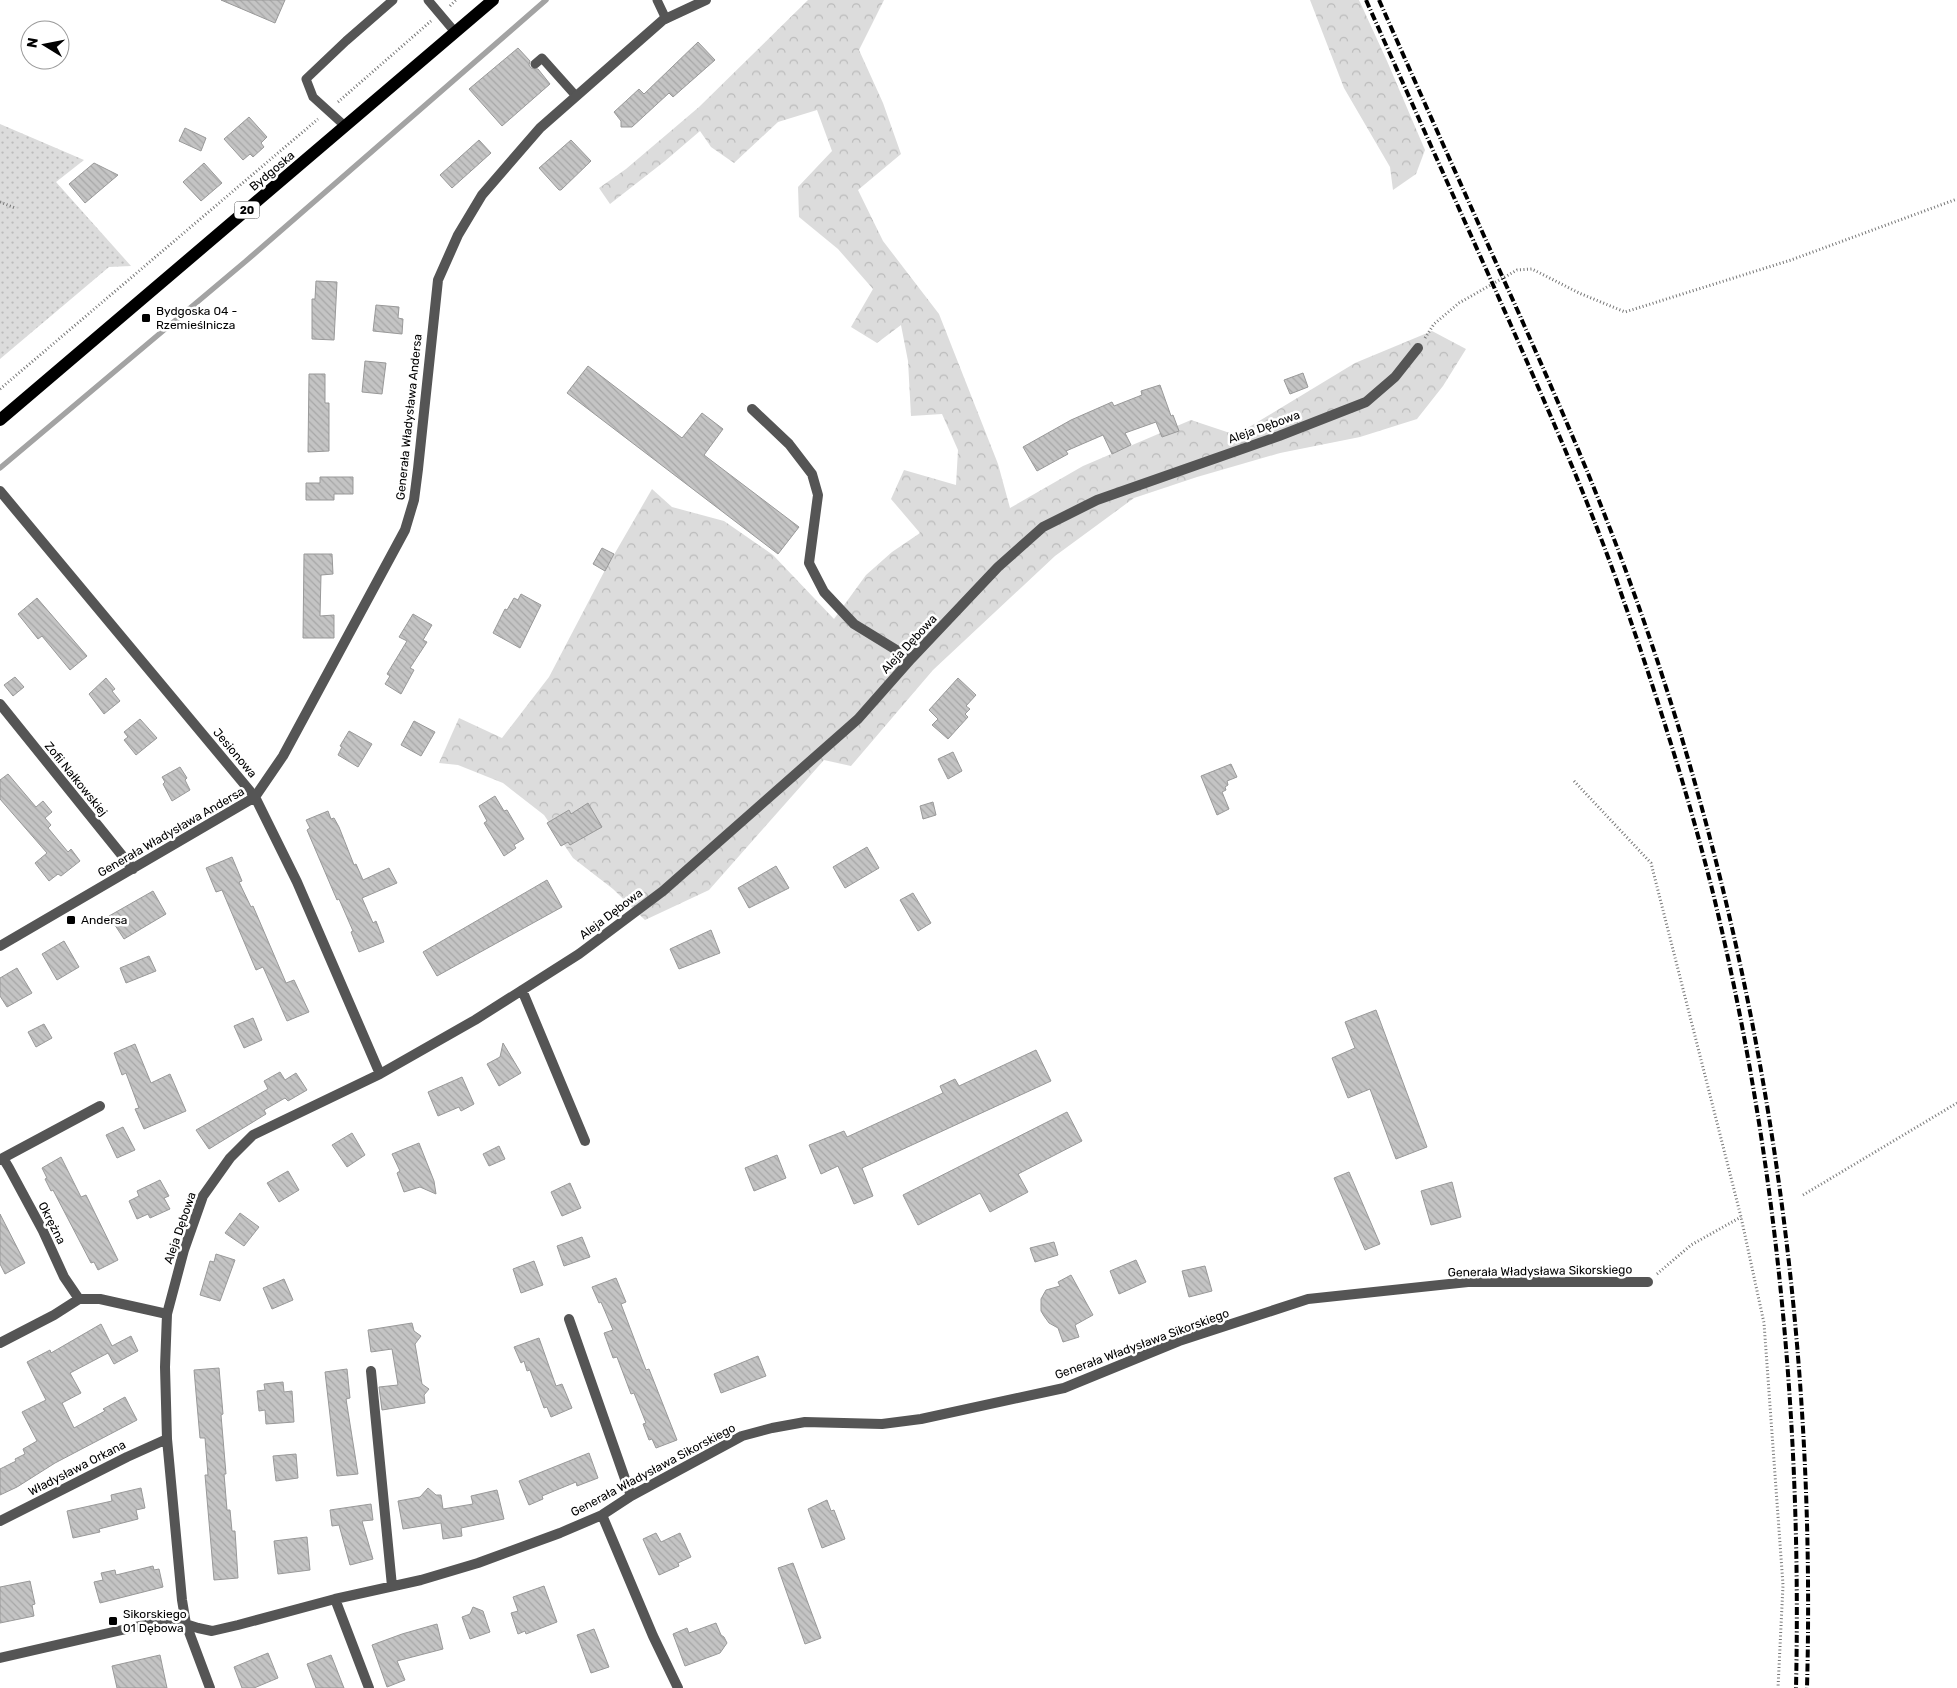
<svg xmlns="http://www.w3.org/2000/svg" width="1957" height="1688" font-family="Rubik,sans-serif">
<defs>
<pattern id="forest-crowns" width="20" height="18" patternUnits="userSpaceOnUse" patternTransform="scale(1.25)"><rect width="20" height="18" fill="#dcdcdc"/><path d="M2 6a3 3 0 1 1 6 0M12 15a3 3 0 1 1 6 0" fill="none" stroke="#bbb"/></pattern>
<pattern id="park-dots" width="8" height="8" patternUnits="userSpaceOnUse" patternTransform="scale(1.25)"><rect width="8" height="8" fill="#dcdcdc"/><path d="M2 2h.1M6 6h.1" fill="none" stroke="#bbb" stroke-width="1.8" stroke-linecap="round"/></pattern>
<pattern id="building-back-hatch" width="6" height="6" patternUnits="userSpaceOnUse" patternTransform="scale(1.25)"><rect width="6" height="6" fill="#c4c4c4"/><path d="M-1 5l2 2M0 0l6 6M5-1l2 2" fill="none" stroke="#a7a7a7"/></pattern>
</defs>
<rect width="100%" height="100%" fill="#fff"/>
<path fill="url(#forest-crowns)" d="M808,0H884L859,50L883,103L901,154L858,190L883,241L939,314L998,464L1010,508L1083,466L1191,420L1236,435L1355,363L1432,331L1466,349L1443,386L1417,419L1360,437L1280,453L1197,477L1134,498L1055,556L933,670L851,766L824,760L709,890L645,920L613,889L573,858L544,815L503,783L458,765L439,763L459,718L502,738L549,677L604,572L652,489L672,507L724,521L773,555L834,619L866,575L892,552L920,533L891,499L904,470L956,485L958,450L942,414L911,416L908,361L901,325L877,343L851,327L873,289L838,249L799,217L798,187L832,151L817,110L778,122L734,163L711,147L700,131L665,161L610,204L599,188L626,169L699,107Z
M1310,0H1359L1387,61L1425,150L1416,174L1393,190L1390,167L1344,88Z"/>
<path fill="url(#park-dots)" d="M0,124L84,160L56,182L131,266L109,267L0,359Z"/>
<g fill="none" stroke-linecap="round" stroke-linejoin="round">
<path stroke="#a3a3a3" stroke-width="5.5" d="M0,468L246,261L546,0"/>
</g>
<path fill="url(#building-back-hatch)" stroke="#999" d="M221,0H285L275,23Z
M698,42L715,60L673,97L669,93L632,127H621V121L614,112L639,89L644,94Z
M518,48L530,61L529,65L531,68L538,69L550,84L502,126L469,89Z
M249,117L267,137L261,143L264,147L253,157L250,154L243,160L224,139Z
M185,128L206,138L201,151L179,141Z
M479,140L491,153L452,188L440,175Z
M571,140L591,161L561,190H559L539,168Z
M94,163L118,175L85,203L69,184Z
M204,163L222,183L201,201L183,182Z
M316,281L337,282L334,340L312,339V299H315Z
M376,305L399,307L398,318L403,319L402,334L373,331Z
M365,361L386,363L382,394L362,392Z
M588,366L682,438L702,413L723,429L704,455L799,527L778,554L567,393Z
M1303,373L1308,387L1290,394L1284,380Z
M309,374H325V403H329V451L308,452Z
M1160,385L1171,416L1173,415L1179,431L1162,437L1156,422L1125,433L1131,445L1112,454L1103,435L1066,451L1068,454L1037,471L1023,447L1071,420L1112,402L1114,406L1142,395L1141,391Z
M320,477H353V494H334V500H306V483H320Z
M602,548L614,554L605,571L593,564Z
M304,554H332L333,574L321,575L320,616L334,615V638H303Z
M521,594L541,605L520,648L493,633L505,609L507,610L514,598L518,600Z
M37,598L87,656L70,670L42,636L38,639L18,614Z
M413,614L432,625L423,640L427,642L410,668L414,670L401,694L385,684L390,676L387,674L407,641L399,637Z
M15,677L24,687L13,696L4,685Z
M106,678L115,689L112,691L120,701L104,714L89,694Z
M958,678L976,695L966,706L970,709L965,714L968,717L948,739L932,725L938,719L929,710Z
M140,719L157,738L136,755L124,740L128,737L124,732Z
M414,721L435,732L421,756L401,745Z
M349,731L372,744L358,767L338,755L342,747L340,746Z
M953,752L962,771L948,779L938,759Z
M1231,764L1237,777L1227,781L1228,785L1225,787L1226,790L1222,792L1229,809L1217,815L1201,776Z
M180,767L187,778L185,780L190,790L172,801L163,784L165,782L162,777Z
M8,774L36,807L43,801L52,812L45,818L51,825L48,828L68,852L71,849L80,861L61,876L58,874L49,881L35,863L47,853L0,799V780Z
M495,796L504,811L507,810L524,839L514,845L516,848L504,856L484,823L487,821L479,806Z
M933,802L936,815L923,819L920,806Z
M588,803L602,827L570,845L568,842L561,846L547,823L569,810L571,814Z
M328,811L331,819L334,818L339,827L354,865L356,864L363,880L389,868L397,883L362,898L373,923L376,921L384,942L359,952L351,932L353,931L339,899L337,900L307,830L310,828L306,820Z
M867,847L879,868L845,888L833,867Z
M232,857L242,881L239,882L251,907L253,906L286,983L294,980L309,1012L287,1021L263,967L256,970L222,890L216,892L206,868Z
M776,866L789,888L749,908L738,888Z
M547,880L562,907L437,976L423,952Z
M153,891L166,914L124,939L109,916Z
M913,893L931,923L918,931L900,900Z
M711,930L720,953L679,969L670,949Z
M64,941L79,967L57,980L42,954Z
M149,956L156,971L126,983L120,968Z
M17,968L32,993L7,1007L0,996V978Z
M1376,1010L1427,1147L1396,1159L1370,1089L1348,1098L1332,1058L1355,1048L1345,1022Z
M253,1018L262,1040L244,1048L234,1026Z
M44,1024L52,1038L36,1047L28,1032Z
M503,1043L521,1073L499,1086L487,1064L500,1057Z
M135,1044L151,1083L170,1074L186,1111L144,1129L135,1109L139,1108L126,1073L122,1075L114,1053Z
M1036,1050L1051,1081L862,1168L873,1196L854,1204L838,1166L821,1174L809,1145L844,1131L847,1137L943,1093L940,1086L955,1079L959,1086Z
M280,1072L285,1080L296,1073L307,1090L288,1101L285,1098L264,1110L266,1114L209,1149L196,1130L268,1089L264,1081Z
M462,1077L474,1104L461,1111L459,1107L438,1116L428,1092Z
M1067,1112L1082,1141L1018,1174L1028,1192L990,1212L980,1193L918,1225L903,1195Z
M123,1127L135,1150L117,1158L106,1135Z
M352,1133L365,1155L347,1167L332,1145Z
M419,1143L434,1181L436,1194L420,1187L404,1192L397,1173L400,1171L392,1154Z
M499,1146L505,1159L489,1166L483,1154Z
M777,1155L786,1178L754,1191L745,1168Z
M61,1157L81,1197L86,1195L118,1260L98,1270L94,1262L91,1263L53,1190L51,1191L45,1179L47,1178L42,1168Z
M288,1171L299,1190L279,1202L267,1183Z
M1349,1172L1380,1244L1365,1250L1334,1178Z
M160,1180L169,1196L164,1198L170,1209L150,1218L148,1214L137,1219L129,1201L139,1196L137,1191Z
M1452,1182L1461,1217L1431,1225L1421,1191Z
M570,1183L581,1208L562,1216L551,1192Z
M240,1213L259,1227L244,1246L225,1233Z
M0,1214L25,1263L5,1274L0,1264Z
M582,1237L590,1257L564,1266L557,1246Z
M1054,1242L1058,1255L1035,1262L1030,1248Z
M216,1254L235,1260L220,1301L200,1295L210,1261L214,1262Z
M1136,1260L1146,1282L1119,1294L1110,1271Z
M534,1261L543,1285L521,1293L513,1269Z
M1205,1266L1212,1291L1189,1297L1182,1271Z
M1071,1275L1093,1315L1075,1325L1079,1337L1063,1342L1058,1328L1049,1323L1044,1316L1041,1311V1299L1046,1290L1060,1286L1058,1282Z
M616,1278L626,1302L621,1304L646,1370L649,1369L677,1440L656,1448L652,1439L649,1440L643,1424L646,1423L634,1393L631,1394L617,1357L613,1358L604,1333L613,1330L601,1302L599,1303L592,1287Z
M284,1279L293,1300L272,1309L263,1288Z
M412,1323L414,1331L421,1336L415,1344L422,1384L429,1389L424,1395L425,1403L382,1410L379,1387L398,1385L392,1349L371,1352L368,1330Z
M101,1324L112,1346L131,1336L138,1351L114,1364L108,1353L70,1373L81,1393L62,1403L74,1428L105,1411L103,1409L125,1397L137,1420L55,1463L17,1487L0,1495V1469L16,1461L15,1459L25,1454L23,1449L37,1441L22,1412L46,1400L27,1362L50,1350L51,1353Z
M539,1338L556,1386L562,1384L572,1408L551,1417L547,1407L544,1408L530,1370L527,1371L524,1361L521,1363L514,1347Z
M758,1356L766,1376L721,1393L714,1374Z
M219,1368L223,1414L221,1415L226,1474H224L227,1510H230L232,1531H235L238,1578L214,1580L205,1475H208L205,1438H200L194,1370Z
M347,1369L350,1398L346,1399L358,1474L337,1476L325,1372Z
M283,1382L284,1392L292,1391L294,1422L266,1424L265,1410L259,1411L257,1391L265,1390L264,1384Z
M589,1453L598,1478L577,1486L576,1482L542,1496L543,1499L529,1505L519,1481Z
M296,1454L298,1478L276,1481L273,1456Z
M141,1488L145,1508L136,1510L138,1519L99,1529L100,1532L73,1538L67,1511L112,1501L111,1495Z
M428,1488L436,1495H441L443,1509L473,1504L471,1496L497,1490L504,1519L461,1528L462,1536L443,1539L441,1523L403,1529L398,1501L420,1497Z
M827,1500L831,1511L834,1510L845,1539L822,1548L808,1509Z
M371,1504L373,1520L362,1521L373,1559L350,1565L339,1525L332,1526L330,1510Z
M656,1533L661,1542L680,1533L691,1557L678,1563L679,1566L659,1575L643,1539Z
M307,1537L310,1570L278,1574L274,1541Z
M793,1563L821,1638L805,1644L778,1568Z
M153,1566L154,1570L159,1569L163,1587L100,1603L94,1582L103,1580L101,1573L115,1570L116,1575Z
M30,1581L35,1604L32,1605L34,1616L0,1623V1587Z
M544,1586L557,1622L526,1634L525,1631L518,1634L511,1613L518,1611L513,1597Z
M473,1607L483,1611L490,1632L470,1639L462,1617L470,1614Z
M716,1623L721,1635L724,1637L727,1643L720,1653L685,1666L673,1634L687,1628L689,1633Z
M437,1624L443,1649L397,1661L405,1680L387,1687L372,1645L402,1634Z
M594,1629L609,1667L591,1673L577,1635Z
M268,1653L278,1678L254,1688H242L234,1667Z
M160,1655L167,1688H117L112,1666Z
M331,1655L344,1688H316L307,1664Z"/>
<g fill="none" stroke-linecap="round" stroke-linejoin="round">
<path stroke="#777" stroke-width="3" stroke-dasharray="1 2.5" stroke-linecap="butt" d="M450,6L456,0
M338,102L431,21
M0,202L15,208
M1425,338L1434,324L1459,303L1517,270L1532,269L1579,293L1625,312L1791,260L1957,199
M0,389L318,119
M1574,781L1651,863L1741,1217L1764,1323L1783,1585L1778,1688
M1803,1195L1957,1103
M1657,1274L1691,1245L1741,1217"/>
<path stroke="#555" stroke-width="9" d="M428,0L455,32
M657,0L666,19
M535,64L542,58L576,96
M345,126L313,97L306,79L346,41L393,0"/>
<path stroke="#555" stroke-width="10" d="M752,409L789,444L812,474L818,495L809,563L824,592L854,624L911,659
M0,491L255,797L297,882L380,1074
M0,704L133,869
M0,946L255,797L283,756L405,530L414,500L418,469L438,280L458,235L482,195L540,128L663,20L706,0
M522,990L585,1141
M3,1158L100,1106
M0,1160L3,1158L9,1168L43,1231L64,1277L79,1299
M569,1319L631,1496
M0,1343L54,1315L79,1299H100L167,1314
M371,1371L392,1586
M602,1515L653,1636L678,1688
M0,1521L127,1457L167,1439
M335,1599L369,1688
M0,1658L170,1619L198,1628L212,1631L238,1625L335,1599L421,1580L478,1563L560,1533L602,1515L631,1496L742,1436L772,1428L805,1422L882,1424L921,1419L1064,1388L1179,1341L1308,1299L1468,1282H1648
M210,1688L186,1624L182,1600L167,1439L165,1367L167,1314L184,1250L203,1196L230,1158L253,1135L380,1074L475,1020L579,954L663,891L858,719L911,659L998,567L1043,527L1097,500L1279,436L1366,402L1395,377L1418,348"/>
<path stroke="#000" stroke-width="12" d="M0,420L493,0"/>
<path stroke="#000" stroke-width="4" stroke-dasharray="8 2.5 1 2.5" stroke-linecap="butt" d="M1366,0C1414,108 1462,215 1510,323C1549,412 1589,501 1621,593C1655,690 1687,790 1712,889C1776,1150 1802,1420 1796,1688
M1379,0C1424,102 1470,205 1516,307C1557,399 1597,490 1631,585C1759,937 1817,1314 1807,1688"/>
</g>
<g fill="#000" stroke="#fff" stroke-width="2">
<rect x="141" y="313" width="10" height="10" rx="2.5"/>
<rect x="66" y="915" width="10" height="10" rx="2.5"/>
<rect x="108" y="1616" width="10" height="10" rx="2.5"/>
</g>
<g text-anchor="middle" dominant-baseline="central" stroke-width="5" stroke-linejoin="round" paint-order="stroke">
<rect fill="#fff" stroke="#4c4c4c" stroke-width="1" x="234.5" y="201.5" width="25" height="17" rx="4"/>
<g font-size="11" font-weight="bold" fill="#000">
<text x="247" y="210">20</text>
</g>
<g font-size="12" fill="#000" stroke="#fff">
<text transform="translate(272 171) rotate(-40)">Bydgoska</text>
<text transform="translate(409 417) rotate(-84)">Generała Władysława Andersa</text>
<text transform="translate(1264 427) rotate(-20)">Aleja Dębowa</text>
<text transform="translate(909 644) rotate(-47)">Aleja Dębowa</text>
<text transform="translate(235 753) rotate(50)">Jesionowa</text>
<text transform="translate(76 779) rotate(51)">Zofii Nałkowskiej</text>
<text transform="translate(171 832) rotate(-30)">Generała Władysława Andersa</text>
<text transform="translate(611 914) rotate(-37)">Aleja Dębowa</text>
<text transform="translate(52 1223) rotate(63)">Okrężna</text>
<text transform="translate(180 1228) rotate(-71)">Aleja Dębowa</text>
<text transform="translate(1540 1271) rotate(-1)">Generała Władysława Sikorskiego</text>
<text transform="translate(1142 1344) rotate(-20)">Generała Władysława Sikorskiego</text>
<text transform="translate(77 1468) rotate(-27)">Władysława Orkana</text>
<text transform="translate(653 1470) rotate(-28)">Generała Władysława Sikorskiego</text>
</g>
<g font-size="12" fill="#000" stroke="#fff" text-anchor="start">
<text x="156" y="311">Bydgoska 04 -<tspan x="156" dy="14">Rzemieślnicza</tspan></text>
<text x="81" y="920">Andersa</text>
<text x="123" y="1614">Sikorskiego<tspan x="123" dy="14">01 Dębowa</tspan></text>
</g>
</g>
<g transform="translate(45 45) rotate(280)"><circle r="24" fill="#ffffff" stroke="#999999"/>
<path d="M0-4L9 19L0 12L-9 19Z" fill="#000000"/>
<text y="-8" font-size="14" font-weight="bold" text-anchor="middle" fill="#000000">N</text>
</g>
</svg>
